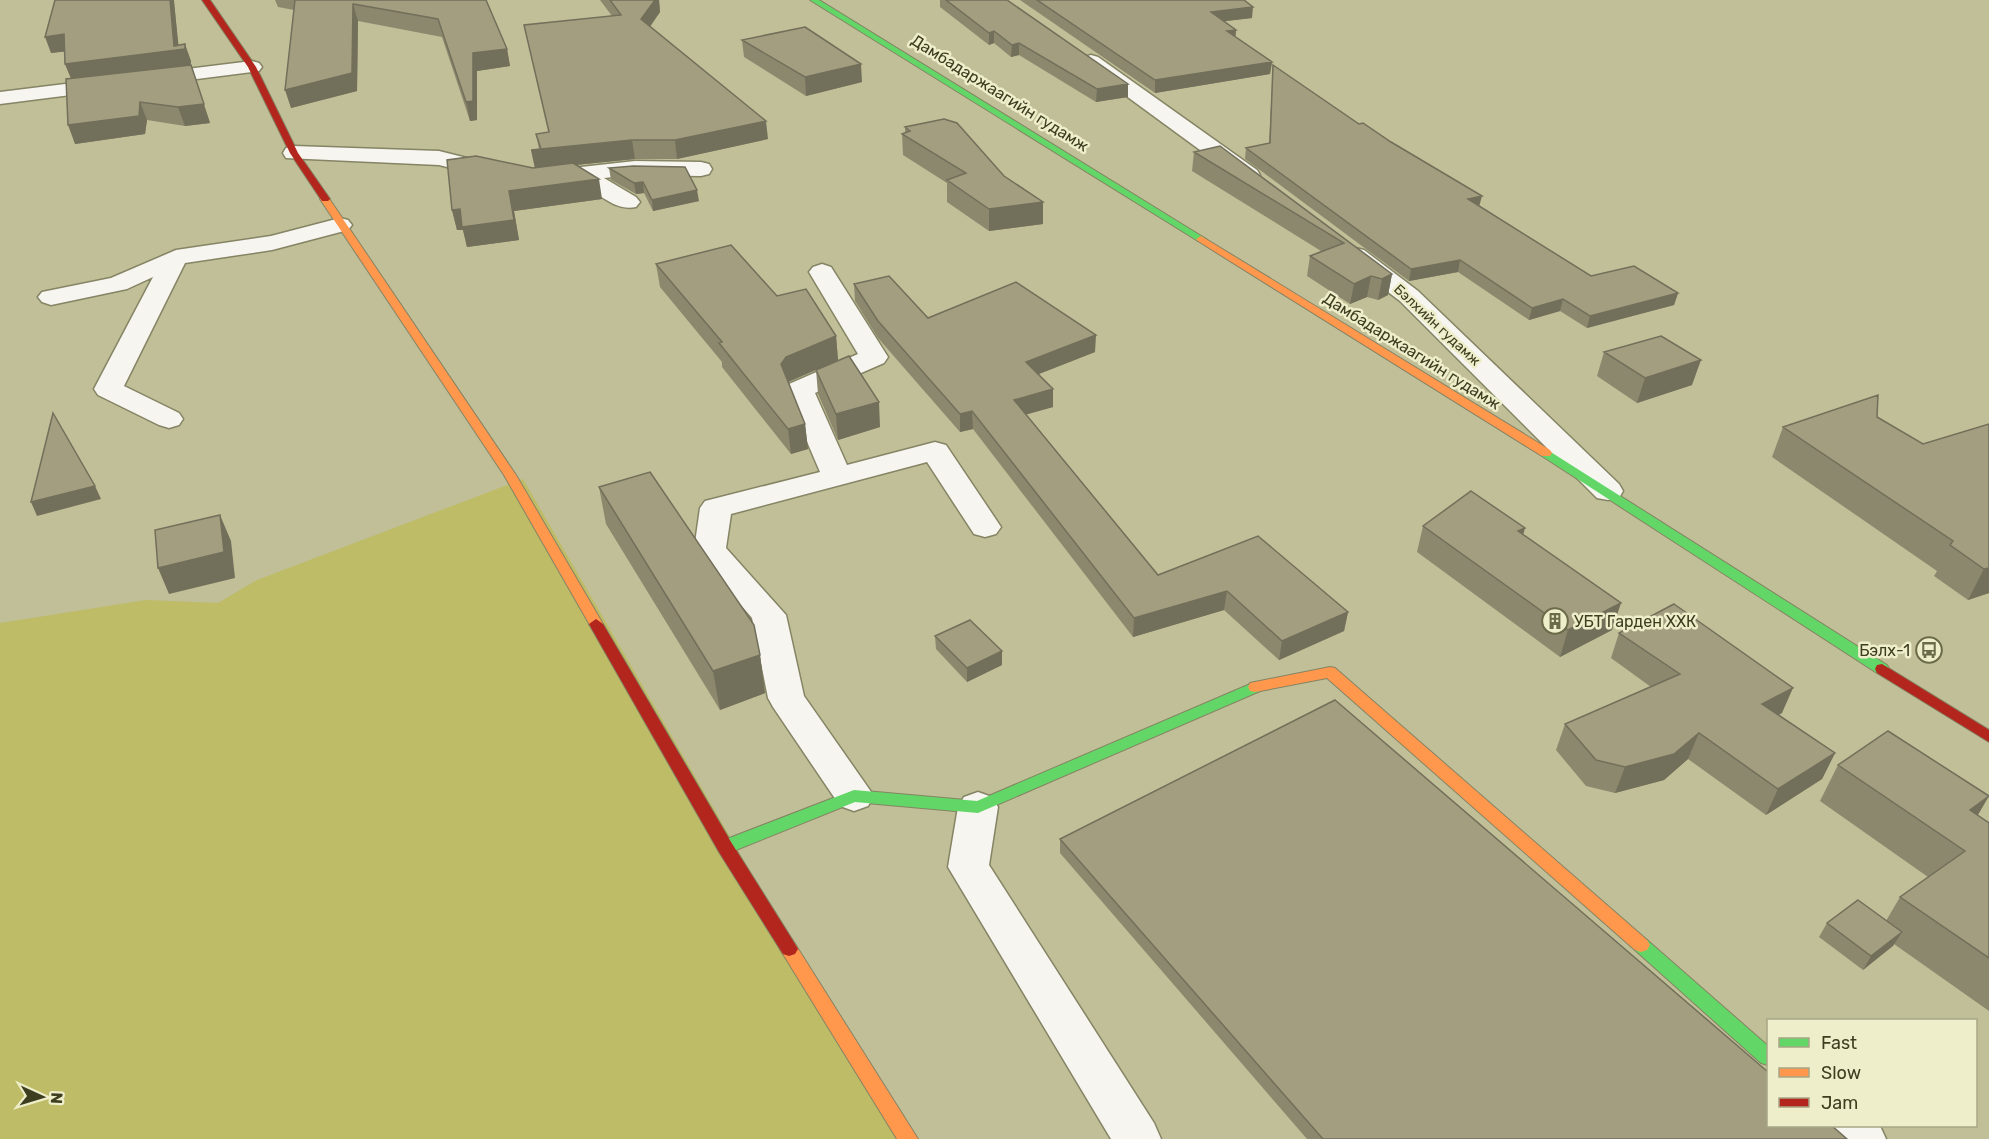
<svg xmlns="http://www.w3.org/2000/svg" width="1989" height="1139" font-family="Rubik,sans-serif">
<rect width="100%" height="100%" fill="#c0bf98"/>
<path fill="#bebc66" d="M523,479L905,1139H0V623L146,600L218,603L257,580Z"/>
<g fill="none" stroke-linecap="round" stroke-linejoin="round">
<g stroke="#858464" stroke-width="3">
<path id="street" d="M1091,55L1098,57L1257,170L1260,175L1257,180L1249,182L1241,180L1084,65L1081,61L1084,57Z
M252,61L259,63L262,67L259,71L0,104V92Z
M294,146L439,151L499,166L502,171L499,176L491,178L439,165L286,158L283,153L286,148Z
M635,161L701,162L709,164L712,169L709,174L701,176L635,175L604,178L636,197L640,202L636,207C615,212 598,192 580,183C568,177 550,186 537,183L534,178L537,173L545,171Z
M340,218L348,220L352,225L348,230L272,250L185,263L124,386L179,413L183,419L179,425L169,428L159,425L98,395L94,389L153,277L127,289L51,305L42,302L38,297L42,292L111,278L176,250L271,236Z
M1355,248L1364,250L1418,291L1619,484L1623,491L1619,498L1608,500L1597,498L1400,301L1346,260L1343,255L1346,250Z
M822,264L831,267L888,357L884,363L815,393L847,465L935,442L946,445L1001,527L996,534L985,537L974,534L927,462L731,514L726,548L786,615L804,696L874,796L868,806L854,811L840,806L773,707L768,698L752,618L694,550L700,508L705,501L820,472L785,390L789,384L858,354L809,272L813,267Z
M978,792L992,797L998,807L989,865L1154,1123L1161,1139H1111L948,867L958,807L964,797Z
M1823,1126H1880L1886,1139H1829Z"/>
</g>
<g stroke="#858464" stroke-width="2">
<path id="fast" d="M810,0H819L1206,239L1198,241Z
M1546,449L1887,665L1889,669L1887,673H1877L1542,456L1540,453L1542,450Z
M1255,682L1260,683L1262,687L1260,691L978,813L855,802L731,852L725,853L719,852L717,847L719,842L854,790L977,801Z
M1641,938L1647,940L1768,1046V1065L1761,1063L1635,950L1632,945L1635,940Z"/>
</g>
<g stroke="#858464" stroke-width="2">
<path id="slow" d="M322,197H328L516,475L603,624L601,627H591L504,475L320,199Z
M1201,236L1550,450L1552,453L1550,456H1542L1198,241L1196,239Z
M1330,667L1335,668L1647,940L1650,945L1647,950L1641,952L1635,950L1327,678L1255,692L1250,691L1248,687L1250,683Z
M789,942L795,944L918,1139H897L783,954L780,949L783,944Z"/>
</g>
<g stroke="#858464" stroke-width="2">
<path id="jam" d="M202,0H210L256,67L298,153L330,199L328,201H322L290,153L248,67Z
M596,619L603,624L731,842L795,944L798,949L795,954L789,956L783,954L719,852L589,624Z
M1882,664L1989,730V742L1877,673L1875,669L1877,665Z"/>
</g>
<use href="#street" fill="#f6f5f0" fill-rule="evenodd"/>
<use href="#fast" fill="#63d668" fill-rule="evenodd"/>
<use href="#slow" fill="#ff974d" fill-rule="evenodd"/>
<use href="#jam" fill="#b3261e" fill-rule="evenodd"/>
</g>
<path fill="#8c886e" d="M55,0H174L178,45L191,61V65L210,123L185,126L147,120L145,134L75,144L71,78L65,64V51L51,53Z
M275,0H486L507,49L510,66L477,71V120L470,121L442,37L358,21L357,91L291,108L294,10L278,7Z
M600,0H659L660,12L650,27L768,139L677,159H635L576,165L602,199L514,211L519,240L467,247L463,230H457L452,210L535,168L539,149L536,134L549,132L524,25L612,16Z
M940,0H1007L1128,97L1096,102L1019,55L1011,57L994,43L989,45L940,7Z
M1020,0H1244L1252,18L1225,21L1236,30L1235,37L1272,62L1270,74L1155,93Z
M742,40L862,82L806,96L744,57Z
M1273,65L1479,206L1591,276L1678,293L1674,305L1587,328L1560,311L1529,320L1458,272L1409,281L1245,159L1246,148L1269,143Z
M905,127L1004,176L1043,202V224L989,231L947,202V183L903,155L902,134L905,133Z
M1220,146L1392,274L1388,295L1378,300L1367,297L1350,304L1307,276L1310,256L1321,251L1192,171L1194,152Z
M609,168L699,201L653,211L644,193L636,194L611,180Z
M656,264L777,296L836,336L838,360L880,427L838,440L818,394L816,370L788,382L805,424L808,449L791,454L722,367V362L660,287Z
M854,284L928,318L1095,352L1039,374L1053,407L1026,414L1158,575L1348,612L1344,631L1279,660L1224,610L1133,637L973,429L960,432L878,338L855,301Z
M1604,352L1692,385L1637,403L1597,376Z
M1877,417L1923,444L1989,424V593L1968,600L1934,576L1937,571L1772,457L1783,427Z
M599,487L760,655L765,693L720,710L606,524Z
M1423,526L1523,535L1612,630L1560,657L1417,552Z
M1619,633L1782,713L1779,715L1835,753L1822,779L1766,815L1688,759L1664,780L1615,793L1586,786L1556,750L1565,724L1651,687L1611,658Z
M935,636L1002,651V665L967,682L936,649Z
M1838,765L1978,815L1989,823V1011L1894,944L1863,970L1819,937L1827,923L1886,921L1900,897L1928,877L1820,801Z
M1060,839L1847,1139H1307L1060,853Z"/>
<path fill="#726f5a" d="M170,0H174V2L179,50L185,44L191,61L190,66L72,81L65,64L174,46Z
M655,0H659L660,12L643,36L641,19Z
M353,4L358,21L357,91L291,108L285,90Z
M1253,7L1252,18L1210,23L1211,12Z
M1236,30L1235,42L1227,31Z
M994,31V43L989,45V33Z
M64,34L70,51L51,53L45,37Z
M1019,43V55L1011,57L1012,45Z
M507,49L510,66L477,71V120L470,121L466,102L473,53Z
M1272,62L1270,74L1155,93V80Z
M861,64L862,82L806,96L805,77Z
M191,65L210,123L185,126L178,107Z
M1128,84V97L1096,102L1097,89Z
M140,102L147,120L145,134L75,144L68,125Z
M766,121L768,139L677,159L675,140Z
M632,140L635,159L535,169L531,150Z
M599,179L602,199L514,211L519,240L467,247L463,230H457L452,210L509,191Z
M643,182L644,193L636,194L634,183Z
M697,190L699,201L653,211L652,200Z
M1482,196L1479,207L1468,199Z
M1043,202V224L989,231V209Z
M1460,260L1458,272L1409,281L1411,269Z
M1392,274L1388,295L1378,300L1382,279Z
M1371,276L1367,297L1350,304L1354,284Z
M1678,293L1674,305L1587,328L1590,316Z
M1563,299L1560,311L1529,320L1532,308Z
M1096,335L1095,352L1026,379V362Z
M836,336L838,360L788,382L781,364L786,357Z
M1701,360L1692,385L1637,403L1645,378Z
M1053,389V407L1014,418V400Z
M879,402L880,427L838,440L836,414Z
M972,411L973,429L960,432V414Z
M805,424L808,449L791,454L788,429Z
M95,486L101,499L37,516L31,502Z
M220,515L231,541L235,578L169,594L158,568Z
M1525,528L1518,554V531Z
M1989,568V593L1968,600L1984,569Z
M1227,591L1224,610L1133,637L1134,618Z
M1621,603L1612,630L1560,657L1568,630Z
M1348,612L1344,631L1279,660L1282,641Z
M1002,651V665L967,682V668Z
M760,655L765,693L720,710L713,671Z
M1793,688L1782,713L1751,729L1762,704Z
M1699,733L1688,759L1664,780L1615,793L1625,767Z
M1835,753L1822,779L1766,815L1778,789Z
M1989,796L1968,832L1970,810Z
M1902,932L1893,946L1863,970L1871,956Z"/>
<path fill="#a39e80" stroke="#726f5a" stroke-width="1.5" d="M55,0H170L174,46L185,44V49L65,64L64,34L45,37Z
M295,0H486L507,49L473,53V101L466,102L438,19L353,4L352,73L285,90Z
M610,0H655L641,19L766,121L675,140H632L531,150L541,149L536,134L549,132L524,25L621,15Z
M946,0H1007L1128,84L1097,89L1019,43L1012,45L994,31L989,33Z
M1037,0H1244L1253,7L1211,12L1236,30L1227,31L1272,62L1155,80Z
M805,27L861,64L805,77L742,40Z
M191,65L204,104L178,107L140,102L139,116L68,125L66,79Z
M1273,65L1359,124L1363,123L1391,142L1482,196L1468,199L1591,276L1634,266L1678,293L1590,316L1563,299L1532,308L1460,260L1411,269L1246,148L1270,143Z
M944,119L957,123L1004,176L1043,202L989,209L947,180L966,173L902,134L910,131L905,127Z
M1220,146L1392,274L1382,279L1371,276L1354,284L1310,256L1344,243L1194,152Z
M476,156L533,168L573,163L599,179L509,191L514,220L462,227L460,209L452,210L447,160Z
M633,166L685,167L697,190L652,200L643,182L634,183L609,168Z
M731,245L777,296L806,289L836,336L786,357L781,364L805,424L788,429L719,343L722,342L656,264Z
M889,276L928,318L1016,282L1096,335L1026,362L1053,389L1014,400L1158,575L1258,536L1348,612L1282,641L1227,591L1134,618L972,411L960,414L878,321L854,284Z
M1661,336L1701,360L1645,378L1604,352Z
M849,356L879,402L836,414L816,370Z
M1878,395L1877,417L1923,444L1989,424V568L1984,569L1950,545L1953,541L1783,427Z
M53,413L95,486L31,502Z
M650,472L754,625L760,655L713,671L599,487Z
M1471,491L1525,528L1518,531L1621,603L1568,630L1423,526Z
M220,515L224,552L158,568L155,530Z
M1674,604L1793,688L1762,704L1835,753L1778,789L1699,733L1674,754L1625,767L1596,760L1565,724L1680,674L1619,633Z
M970,620L1002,651L967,668L935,636Z
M1335,700L1768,1072V1125H1831L1847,1139H1323L1060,839Z
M1888,731L1989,796L1970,810L1989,823V958L1900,897L1965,851L1838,765Z
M1858,900L1902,932L1871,956L1827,923Z"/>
<defs>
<g id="building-ring" transform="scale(1.35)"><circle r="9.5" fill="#eeeecb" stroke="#6b6a49" stroke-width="1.5"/><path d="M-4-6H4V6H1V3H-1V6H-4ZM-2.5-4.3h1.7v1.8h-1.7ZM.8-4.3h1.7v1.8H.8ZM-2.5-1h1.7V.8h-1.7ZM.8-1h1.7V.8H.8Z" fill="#6b6a49"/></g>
<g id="bus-ring" transform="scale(1.35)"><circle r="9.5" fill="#eeeecb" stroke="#6b6a49" stroke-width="1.5"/><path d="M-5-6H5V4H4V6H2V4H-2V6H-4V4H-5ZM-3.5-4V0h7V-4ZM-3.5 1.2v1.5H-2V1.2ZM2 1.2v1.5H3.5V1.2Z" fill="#6b6a49"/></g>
</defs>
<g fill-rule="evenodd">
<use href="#building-ring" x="1555" y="621"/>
<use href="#bus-ring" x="1929" y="650"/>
</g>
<g text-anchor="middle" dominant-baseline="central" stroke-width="5" stroke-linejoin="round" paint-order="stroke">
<g font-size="14" fill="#3d3d1f" stroke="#eeeecb">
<text transform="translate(1437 325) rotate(43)">Бэлхийн гудамж</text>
</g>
<g font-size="16" fill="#3d3d1f" stroke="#eeeecb">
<text transform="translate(1000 93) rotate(32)">Дамбадаржаагийн гудамж</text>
<text transform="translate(1412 351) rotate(32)">Дамбадаржаагийн гудамж</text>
</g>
<g font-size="16" fill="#3d3d1f" stroke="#eeeecb" text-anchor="start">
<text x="1574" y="621">УБТ Гарден ХХК</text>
<text x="1910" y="650" text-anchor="end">Бэлх-1</text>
</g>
</g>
<rect x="1767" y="1019" width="210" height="108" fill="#eeeecb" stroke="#a7a786" stroke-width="1.5"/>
<rect x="1779" y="1038" width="30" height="9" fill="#63d668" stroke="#a7a786" stroke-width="1.5"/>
<text x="1821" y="1049" font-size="18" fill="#3d3d1f">Fast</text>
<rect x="1779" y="1068" width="30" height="9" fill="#ff974d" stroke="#a7a786" stroke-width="1.5"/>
<text x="1821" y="1079" font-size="18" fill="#3d3d1f">Slow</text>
<rect x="1779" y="1098" width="30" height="9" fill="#b3261e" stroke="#a7a786" stroke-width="1.5"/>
<text x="1821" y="1109" font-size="18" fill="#3d3d1f">Jam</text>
<g transform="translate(42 1097) rotate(94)" stroke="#eeeecb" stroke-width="4.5" paint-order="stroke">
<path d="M0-4.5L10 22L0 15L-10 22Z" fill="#3d3d1f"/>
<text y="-9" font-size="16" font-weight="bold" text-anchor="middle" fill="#3d3d1f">N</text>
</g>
</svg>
